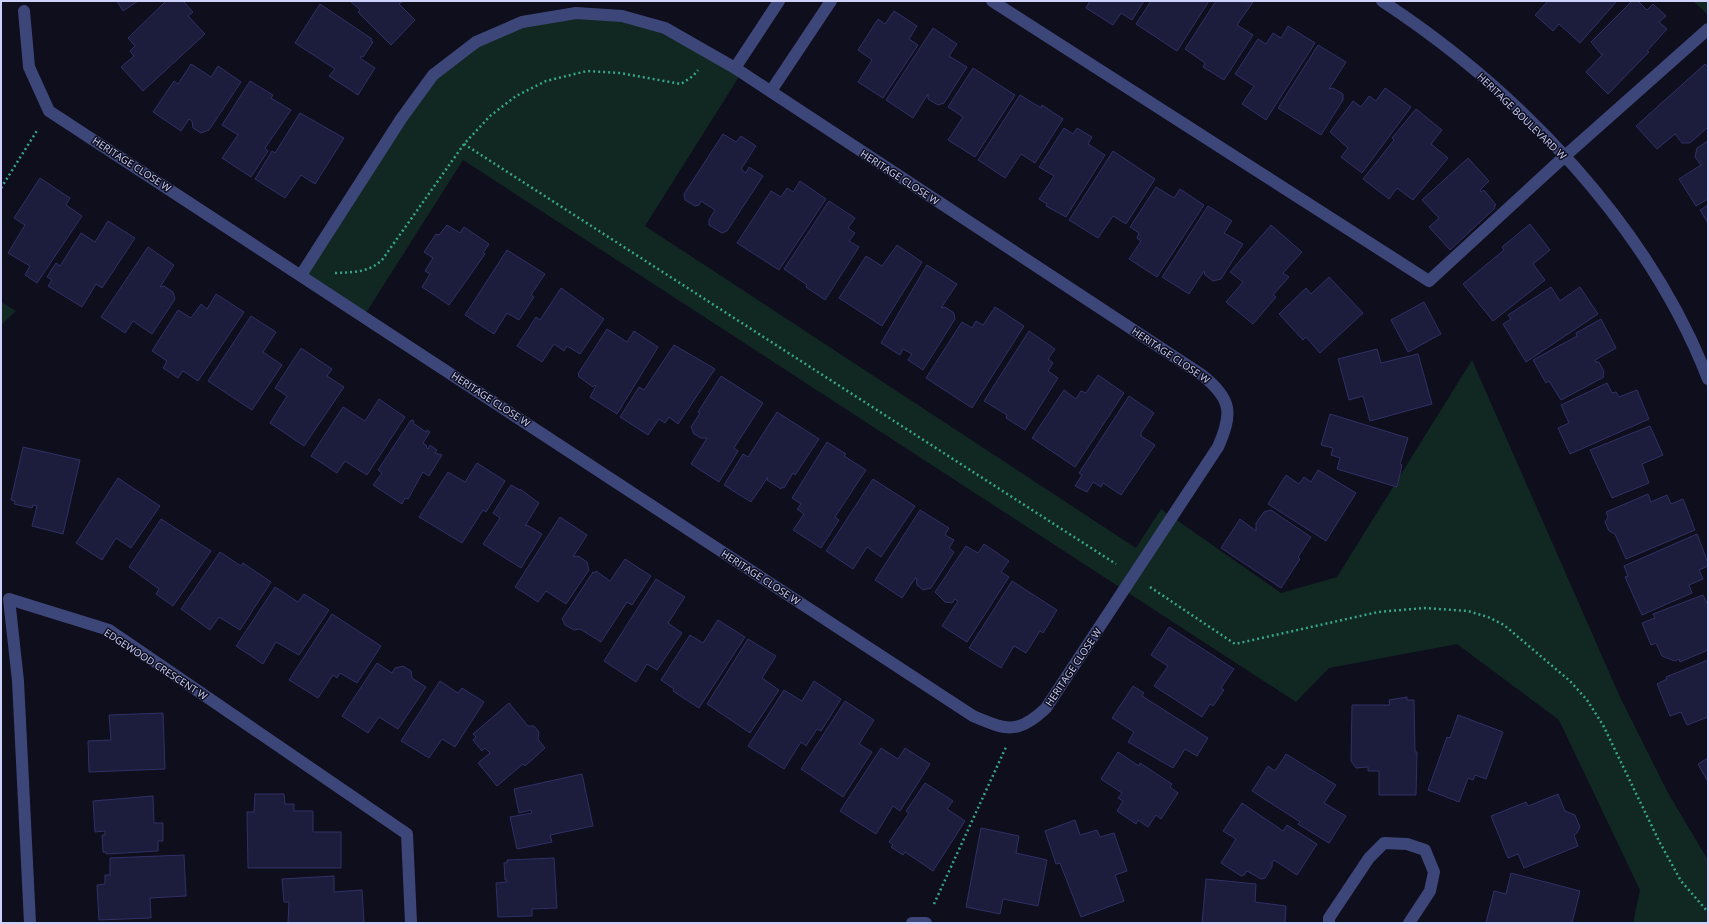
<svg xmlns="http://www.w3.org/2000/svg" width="1709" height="924" font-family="'Open Sans',sans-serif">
<rect width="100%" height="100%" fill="#0e0e1d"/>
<path fill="#112722" d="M1693,1H1708V13L1707,14Z
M576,13L665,28L742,72L645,226L1136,548L1161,509L1281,593L1337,577L1472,360L1620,697L1668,793L1708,860V923H1633L1640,890L1559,720L1457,644L1329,668L1296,702L463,160L364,316L301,275L433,75L476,42L522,22Z
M1,302L16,311L1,325Z"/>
<path fill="#1c1c3d" stroke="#303066" d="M117,1H138L123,11Z
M166,1H183L193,12L188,16L205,34L143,91L121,67L134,56L130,51L135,46L128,38Z
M350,1H403L399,4L415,20L391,45L358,12L360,10Z
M1090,1H1144L1132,20L1121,13L1113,25L1086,8Z
M1151,1H1209L1177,51L1136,24Z
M1216,1L1253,2L1237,25L1253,35L1224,80L1203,67L1205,63L1185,49Z
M1548,1H1617L1580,43L1559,24L1553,31L1535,15Z
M1632,1H1638L1647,10L1653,4L1666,16L1659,22L1667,29L1647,51L1649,52L1608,94L1586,72L1603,54H1601L1591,42Z
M320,4L372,39L371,41L373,42L363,57L361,56L360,58L375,68L358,95L329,76L335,69L295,43Z
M894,11L917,26L909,39L918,45L883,98L858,82L872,60L858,50L878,19L885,24Z
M1288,26L1315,43L1266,120L1242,104L1254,86L1235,74L1258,39L1266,44L1273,33L1281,38Z
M933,28L957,44L949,56L967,67L944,103L938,105L928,99V94L913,118L886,100Z
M1318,45L1346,62L1329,89L1333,88L1343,94V100L1321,135L1278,108Z
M191,64L211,77L218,66L241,82L209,130L201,133L193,128L192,121L189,119L181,131L153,112L174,81L178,84Z
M1705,64L1708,67V127L1690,143H1682L1675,134L1657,149L1636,126Z
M973,68L1015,95L975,157L948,140L963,117L948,107Z
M250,81L273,95L271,98L291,110L265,148L268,151L251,177L222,158L238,135L222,125Z
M1385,88L1411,107L1362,173L1341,157L1348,148L1330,132L1353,101L1361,107L1369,96L1376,101Z
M1020,95L1041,108L1042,105L1063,119L1035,163L1021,154L1005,178L978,160Z
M1416,109L1442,130L1431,144L1448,158L1413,200L1397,188L1389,199L1363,179L1394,140L1392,138Z
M300,113L344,138L315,184L301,175L285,198L255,179L272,151L275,153Z
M1064,128L1073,134L1077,128L1092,137L1088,144L1105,155L1066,217L1046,206L1047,204L1039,199L1054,176L1039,167Z
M723,134L736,142L741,136L756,146L741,169L746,173L749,167L763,176L727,231L722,233L709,225V220L715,210L701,201L699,205L695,206L685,200L684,194Z
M1708,141V199L1696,206L1679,179L1701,165L1695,157L1697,148Z
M1113,151L1155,179L1126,224L1113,216L1098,238L1069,220Z
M1468,158L1489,181L1480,190L1481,192L1484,190L1496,205L1494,206L1495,208L1450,250L1429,227L1439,218L1422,200Z
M40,178L70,198L66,205L82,216L37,283L25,275L30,266L8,253L25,225L14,218Z
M800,181L826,199L779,270L737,243L771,191L781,197L787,188L793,192Z
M1156,187L1174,198L1180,189L1204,205L1157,277L1129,259L1141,241L1137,238L1139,233L1130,227Z
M829,201L855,218L848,228L855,233L849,241L859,247L825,300L806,287L807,285L784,269Z
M1708,205V223L1700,210Z
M1208,206L1232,221L1224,233L1243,244L1221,279L1213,281L1205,275L1204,271L1189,294L1162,277Z
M108,221L135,238L102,288L96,284L82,307L48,286L52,280L47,277L56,263L60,266L81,233L95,242Z
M1530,224L1550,250L1533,264L1545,280L1493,321L1463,284L1504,250L1502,247Z
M447,225L460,233L464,227L489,244L483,253L485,254L449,305L422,287L430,274L425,271L433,258L424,252L436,234L439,235Z
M1271,225L1302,252L1283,273L1289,277L1273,295L1276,297L1253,324L1226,302L1243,282L1230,272Z
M897,245L922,262L882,326L839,298L866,256L882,266Z
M148,247L174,265L160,287L164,286L173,292L175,299L152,334L133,321L125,333L101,317Z
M507,250L545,274L531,295L534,297L519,320L507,313L494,334L465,315Z
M927,265L957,284L941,308L945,307L954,313L955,319L923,370L908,360L912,354L903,349L900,355L881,343Z
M1329,277L1363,313L1320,353L1306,337L1303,340L1279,314L1306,288L1311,294Z
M1551,287L1560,301L1580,287L1598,314L1526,362L1503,324L1511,319L1508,315Z
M561,288L604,319L580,354L567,346L564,351L554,344L542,362L517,346L536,317L540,320Z
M216,294L244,312L198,381L183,371L178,378L163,368L167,361L152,351L178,310L191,318L201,304L207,309Z
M1424,302L1441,334L1408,352L1391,320Z
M995,307L1024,326L972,408L926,378L962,322L972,328L976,321L983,325Z
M251,316L276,332L263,352L282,365L252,410L208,381Z
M1601,319L1616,348L1595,360L1596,362H1599L1604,372L1603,375L1604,377L1561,400L1549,381L1546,383L1533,360L1577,336L1576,333Z
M607,329L627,342L634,331L658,347L617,414L590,397L596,386L595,385L593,387L578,376L579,375L578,374Z
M1029,331L1055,349L1048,359L1053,363L1048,371L1058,378L1025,430L1006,418L1007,415L984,401Z
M674,345L715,369L678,424L669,417L665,423L659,419L648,435L620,417L639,387L644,390Z
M301,348L332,369L327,376L344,387L304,446L270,423L287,396L275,388Z
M1377,349L1381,363L1418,354L1432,404L1370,421L1363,396L1349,400L1338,359Z
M1098,375L1124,393L1075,467L1032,438L1064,390L1076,399L1081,391L1086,393Z
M721,376L763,403L734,448L738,451L719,482L691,464L707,438H701L694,434L691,427L700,413L698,412Z
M1607,383L1612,393L1616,392L1619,397L1637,390L1649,419L1570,454L1558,428L1569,423L1561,405Z
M1129,396L1154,413L1141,433V436L1155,445L1121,495L1103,483L1101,487L1093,482L1087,492L1075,486L1082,475L1079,473Z
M379,399L405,417L367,475L345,461L337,473L311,456L343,407L365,421Z
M777,412L819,439L795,475L793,473L784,488L782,487L781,489L767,480L768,477L751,502L724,485L743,454L748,457Z
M1330,414L1408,438L1400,464L1402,465L1397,487L1337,469L1340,458L1331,455L1333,448L1321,445Z
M411,420L414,421L413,423L426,432L427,430L430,432L423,443L427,446L426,447L428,449L430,445L437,450L435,453L442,455L429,476L423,472L408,499L405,498L402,504L373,485L382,473L378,470Z
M1650,426L1663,455L1642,464L1649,483L1612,498L1590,450Z
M827,442L846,454L844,456L866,470L835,517L839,520L821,548L793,530L804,514L797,509L801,504L792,498Z
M23,447L80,460L63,534L32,526L37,506L33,505L32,508L14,504L15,501L11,500Z
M477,463L505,481L486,512L483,510L462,543L419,517L448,472L465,482Z
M1318,470L1356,493L1326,541L1268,504L1286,475L1299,484L1304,477L1311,482Z
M118,478L160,506L131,548L116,538L102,560L76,543Z
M873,479L915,506L881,557L867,547L853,569L826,551Z
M511,485L520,490V489L539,503L525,526L527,525L542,534L521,568L483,544L500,518L493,513Z
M1648,494L1651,502L1667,495L1671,504L1683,499L1695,530L1626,559L1615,534L1609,531L1605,522L1608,517L1606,512Z
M920,510L949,528L945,535L954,540L949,548L954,552L931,588L923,590L917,585L916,577L902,598L875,580Z
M1271,510L1311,537L1298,557L1300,559L1281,588L1221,548L1240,519L1256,531V523L1264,512Z
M560,517L587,535L573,557L578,556L587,562L589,570L566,604L546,591L538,602L515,587Z
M161,519L211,551L173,606L156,594L159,589L129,567Z
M1697,534L1708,563V566L1699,570L1703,579L1689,585L1692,593L1642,615L1625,577L1628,576L1624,566Z
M984,544L1009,561L1001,572L1009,577L967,642L942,626L958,601L955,599L952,603L945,602L935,592L966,546L978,553Z
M220,552L241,566L243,563L271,582L240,630L219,617L210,630L181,609Z
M625,559L651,576L632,605L627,602L601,642L580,629L574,630L565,625L562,619L593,572L595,573L596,571L610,581Z
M656,579L685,597L668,623L682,633L657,670L647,664L636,682L604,661Z
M1012,581L1057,610L1043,633L1040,631L1026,653L1014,646L1001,668L969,648Z
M275,587L298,602L304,594L329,610L299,655L276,642L263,664L236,646Z
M1703,595L1708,605V650L1680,662L1679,659L1675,661L1662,656L1656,643L1651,645L1642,623L1655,618L1653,614Z
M332,614L381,646L357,683L340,673L337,678L333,675L318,698L289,680Z
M718,620L745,637L699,708L673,691L674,689L661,680L690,635L703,643Z
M1169,627L1234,669L1221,688L1224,690L1213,706L1210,704L1202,717L1154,686L1168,666L1151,655Z
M748,639L776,656L762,678L779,690L750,733L707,704Z
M1708,660V717L1687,725L1681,712L1670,716L1657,684L1667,679L1666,677Z
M377,663L392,673L395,668L403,666L411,671L412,678L426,687L398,729L379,717L368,733L342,716Z
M440,681L458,693L462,688L484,702L455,747L442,739L429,758L401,741Z
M814,681L841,699L821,731L817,729L806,746L801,742L784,769L748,746L784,690L802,701Z
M1133,686L1144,693L1142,696L1208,738L1197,756L1185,749L1173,768L1128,742L1134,732L1112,718Z
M1407,697V700H1414L1415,752H1417L1416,795H1379V771H1368V767L1356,768L1351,761L1352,705H1390L1389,700Z
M845,701L874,720L859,744L872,752L843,797L801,769Z
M509,703L528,726H534L539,732L538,739L545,748L525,766L523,764L497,786L478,763L490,753L485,748L482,751L473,740L476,737L473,734Z
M163,713L165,769L89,772L88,741L111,740L109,715Z
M1458,715L1503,732L1486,779L1475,775L1473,780L1468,778L1459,802L1428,790L1447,737L1450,738Z
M881,748L898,759L905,748L930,764L900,811L893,806L876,834L840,811Z
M1118,752L1139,766L1140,763L1172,784L1170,787L1178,793L1161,819L1156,815L1148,827L1138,820L1136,824L1117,811L1123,801L1118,798L1122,793L1101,779Z
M1286,754L1336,785L1324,803L1346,816L1329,843L1298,824L1300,822L1252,791L1268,766L1275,771Z
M1708,758V782L1698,764Z
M582,774L593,826L550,835L552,842L517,849L510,817L532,813L531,810L519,813L514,789Z
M925,783L953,801L947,809L965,821L933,871L905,852L903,855L891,847L893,845L889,842L909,813L906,811Z
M255,794H284L285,804H294V811H313V832H341V868H248L247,812H254Z
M1558,794L1565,811L1575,815L1580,827L1577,833L1574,835L1578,846L1524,868L1518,854L1508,858L1491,816L1526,802L1528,806Z
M153,796L154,823H163V841H158V851L106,854V852H103L102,835H105V831L95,832L93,801Z
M1242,803L1283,831L1287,825L1317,844L1297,875L1274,860L1272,863V867L1265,878L1261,879L1247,871L1244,875L1241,876L1221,863L1236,839L1223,831Z
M1075,820L1080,835L1097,830L1100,837L1114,833L1127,871L1115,875L1124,901L1081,917L1060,863L1056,864L1045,831Z
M981,828L1019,836L1016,853L1047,860L1038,906L1003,899L1000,914L966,907Z
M184,855L186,896L150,898L151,918L99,920L97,885L105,884V875H110V858Z
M554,858L557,908L532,909V916L498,917L496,883L507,882V880H505L504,863H507V860Z
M1511,873L1580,891L1572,923H1486L1494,891L1506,894Z
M334,876V892L362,890L364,923H288L289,902H284L282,879Z
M1206,879L1256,884L1255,902L1286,906L1285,923H1202Z"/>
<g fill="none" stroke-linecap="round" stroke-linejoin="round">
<path stroke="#38a589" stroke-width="2.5" stroke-dasharray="2 3" stroke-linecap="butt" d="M464,144L1116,564
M1,188L38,129
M335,273C353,272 368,273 382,260L464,144L490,116L516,96L546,81L587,71L620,73L681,84L693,76L698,70
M1150,587L1235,644L1378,612L1424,608L1468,611L1488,617L1504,625L1570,681L1587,700L1603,725L1659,841L1681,881L1708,912
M934,904L1006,747"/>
<path stroke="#3d4678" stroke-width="12" d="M992,1L1429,281L1565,156L1708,29
M1382,1C1519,91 1648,225 1708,379
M24,11L29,67L49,111L973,716C1006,730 1018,735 1046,708L1218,447C1233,413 1232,399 1202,375L735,68L665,28L622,16L576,13L522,22L476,42L433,75L401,119L301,275
M735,68L779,1
M771,91L831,1
M30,923L18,681L9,599L109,630L407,834L411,923
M912,923H926
M1329,923V918L1369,858L1384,843L1407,844L1425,850L1434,872L1430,891L1409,923"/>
</g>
<g text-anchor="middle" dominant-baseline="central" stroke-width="3" stroke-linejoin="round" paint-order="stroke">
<g font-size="10" fill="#ced2fb" stroke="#0e0e1d">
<text transform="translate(1522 116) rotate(44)">HERITAGE BOULEVARD W</text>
<text transform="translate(132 164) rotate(33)">HERITAGE CLOSE W</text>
<text transform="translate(900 177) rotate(33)">HERITAGE CLOSE W</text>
<text transform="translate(1171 355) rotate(34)">HERITAGE CLOSE W</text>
<text transform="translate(491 399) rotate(33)">HERITAGE CLOSE W</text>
<text transform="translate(761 577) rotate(33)">HERITAGE CLOSE W</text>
<text transform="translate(156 664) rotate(33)">EDGEWOOD CRESCENT W</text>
<text transform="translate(1073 667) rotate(-56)">HERITAGE CLOSE W</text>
</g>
</g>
<rect width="1709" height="924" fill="none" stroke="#ced2fb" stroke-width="4"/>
</svg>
